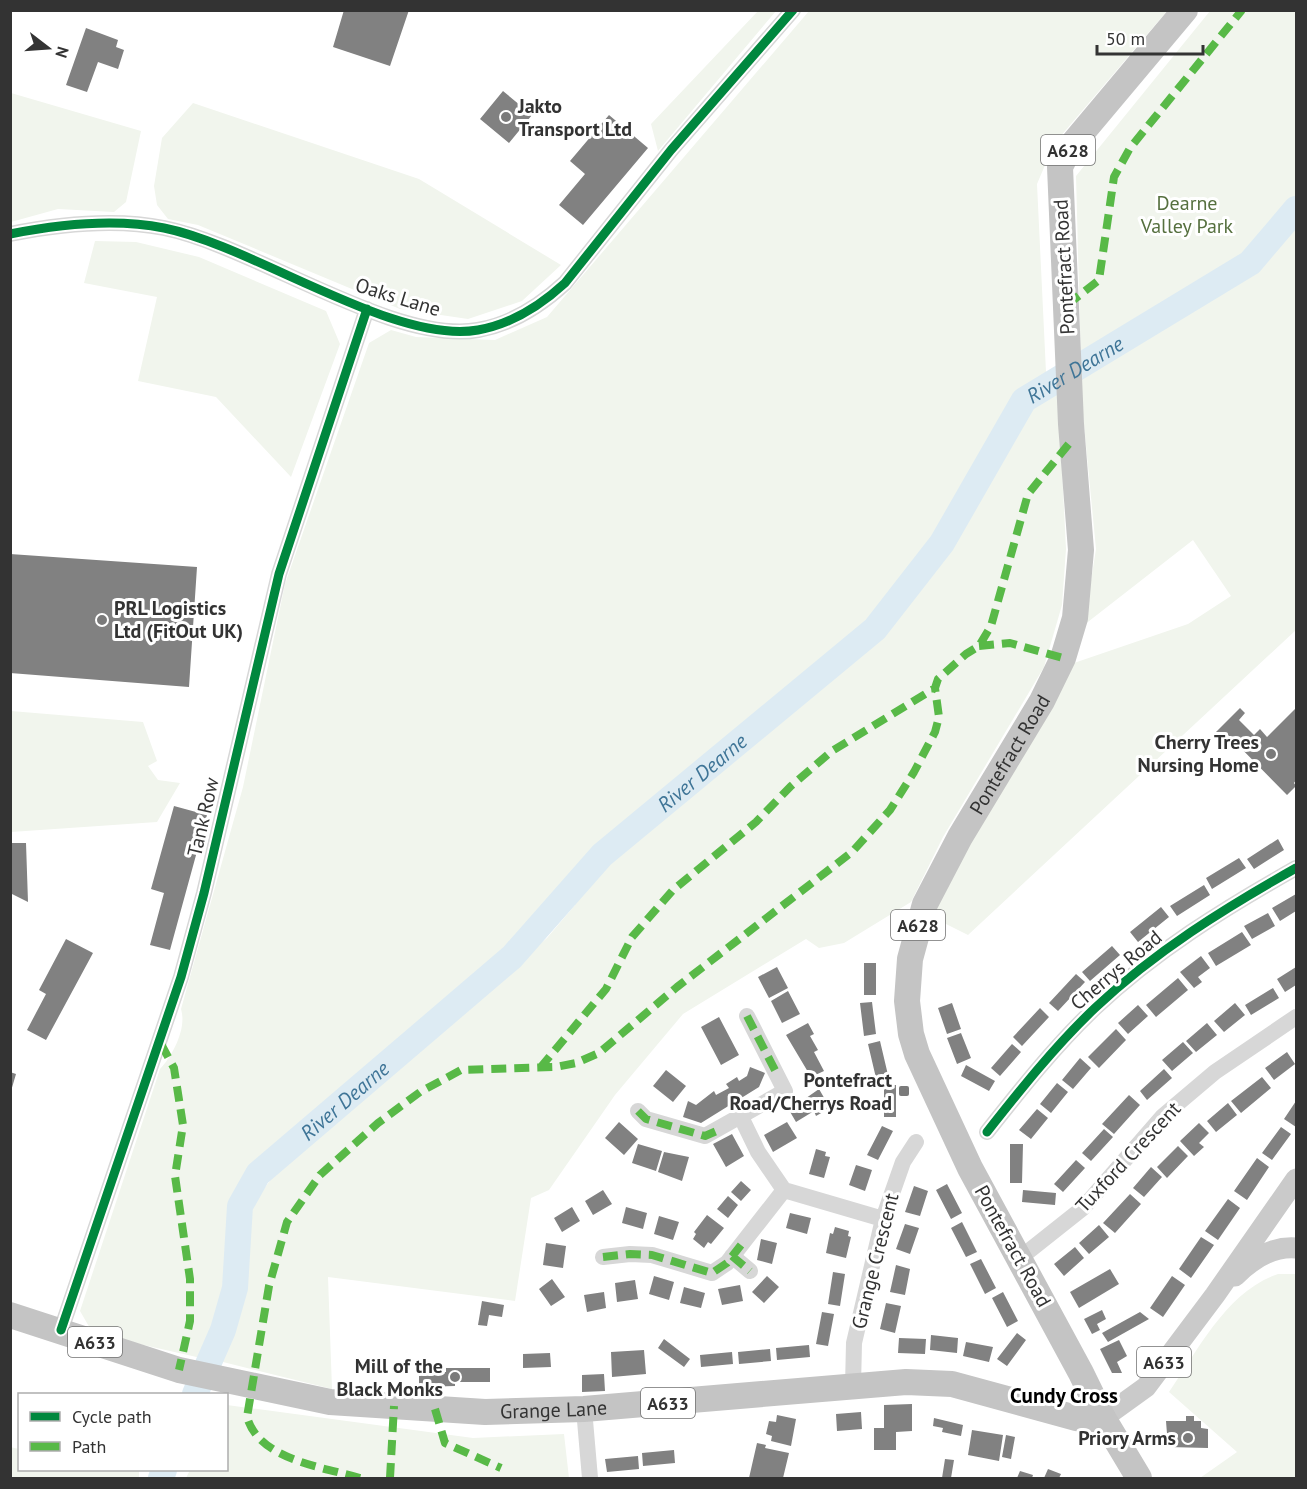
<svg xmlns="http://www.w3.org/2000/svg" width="1307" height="1489" font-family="'PT Sans',sans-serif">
<rect width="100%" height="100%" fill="#fff"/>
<path fill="#f1f5ed" d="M758,11H776L658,151L651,124Z
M809,11H1167L1054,144L1037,184L1046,372L1057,368L1066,549L1062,605L1044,667L943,837L911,902L844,943L819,948L806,939L683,1014L615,1095L549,1190L531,1198L515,1301L328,1277L332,1389L219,1361L242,1297L248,1211L279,1168L547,938L575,905L551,904L507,951L253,1171L233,1207L226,1289L217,1333L201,1358L117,1339L91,1330L80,1311L160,1069C173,1055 187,1028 181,1009L243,787L285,584L369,343L391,330L416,337L495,340L547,317Z
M1210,11H1296V630L968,935L928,915L1074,663L1188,624L1231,596L1193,540L1084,625L1096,549L1082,404L1076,176Z
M11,93L141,131L126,202L114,212L58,209L11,222Z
M193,103L419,179L561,265L522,301L468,319L400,309L198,225L168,219L157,205L154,186L162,138Z
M95,241L136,242L199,257L326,311L340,344L291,477L216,397L138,381L157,297L84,283Z
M11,711L143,722L157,761L148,766L158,780L180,783L157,822L11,832Z
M1278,1274H1296V1478H1200L1237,1452L1169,1392C1198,1350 1227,1291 1278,1274Z
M227,1405L473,1438L564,1434L569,1478H186L190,1470H226Z
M10,1447L19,1449L20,1470H139V1478H11Z"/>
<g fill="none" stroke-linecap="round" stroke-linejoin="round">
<g stroke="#ddebf3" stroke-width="26">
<path id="s1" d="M195,1394L223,1330L235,1288L240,1206L258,1174L512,957L602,855L875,629L942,543L1024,400L1250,263L1296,209"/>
<path d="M161,1478L164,1470"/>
</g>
</g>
<path fill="#818181" d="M344,10H409L390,66L333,47Z
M86,28L118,40L116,47L124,50L118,69L98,62L87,92L66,85Z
M503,91L532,115L509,143L480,119Z
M609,115L648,148L583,225L559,205L585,174L570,161Z
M10,554L197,567L189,687L10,673Z
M1240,708L1245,713L1239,720L1254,735L1260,729L1267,737L1296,708V780L1294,783L1296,786L1287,795L1228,735L1224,739L1216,732Z
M174,806L207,815L170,950L150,945L164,893L151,889Z
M1278,839L1284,850L1254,869L1247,859Z
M10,843H26L28,902L10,893Z
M1239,858L1246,868L1212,889L1206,878Z
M1204,885L1210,895L1177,916L1170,906Z
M1296,894V911L1280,921L1272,908Z
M1161,907L1169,917L1138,942L1130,932Z
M1268,913L1275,926L1252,939L1244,926Z
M1242,932L1251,945L1216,966L1208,953Z
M66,939L93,953L46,1040L27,1030L46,994L39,990Z
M1112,946L1120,955L1090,981L1082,972Z
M1201,956L1210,968L1198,977L1202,982L1194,988L1180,972Z
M864,963H876V995H864Z
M777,967L788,988L769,998L758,977Z
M1296,967V985L1285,992L1277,979Z
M1076,974L1085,982L1058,1011L1049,1003Z
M1178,978L1188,990L1156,1017L1146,1005Z
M1273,988L1279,998L1251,1015L1245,1005Z
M788,991L800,1014L782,1023L771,1001Z
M872,1002L876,1034L864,1036L860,1003Z
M952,1003L961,1029L947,1034L938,1008Z
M1235,1003L1245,1015L1224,1032L1214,1021Z
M1138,1005L1148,1016L1128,1034L1118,1023Z
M1040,1008L1049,1017L1022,1046L1013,1037Z
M719,1017L739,1055L721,1065L701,1027Z
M808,1023L814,1034L810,1036L818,1050L814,1052L824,1071L811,1077L786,1035Z
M1207,1023L1217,1035L1196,1052L1186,1041Z
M1116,1029L1126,1040L1099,1068L1088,1057Z
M961,1033L971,1058L957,1064L947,1038Z
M880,1041L888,1075L876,1078L868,1044Z
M1183,1042L1193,1053L1172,1071L1162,1060Z
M1012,1044L1021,1052L1000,1076L991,1068Z
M1287,1052L1295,1064L1274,1080L1265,1068Z
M1080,1058L1091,1068L1073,1089L1062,1080Z
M966,1065L995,1081L989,1091L961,1076Z
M750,1067L765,1073L759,1087L701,1123L683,1117L688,1101L696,1105L714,1091L716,1095L729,1088L726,1084L737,1077L739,1081L747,1076Z
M1164,1069L1172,1078L1147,1100L1140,1091Z
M666,1070L686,1086L673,1102L653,1086Z
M10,1072L16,1074L11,1091H10Z
M1262,1077L1271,1088L1241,1113L1231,1101Z
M1057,1083L1068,1092L1051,1113L1040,1104Z
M884,1085H896V1117H884Z
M819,1089L830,1108L816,1116L814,1111L796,1122L789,1110Z
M1129,1095L1140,1105L1114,1134L1102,1124Z
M1296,1101V1127L1284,1119Z
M1228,1103L1237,1115L1216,1132L1207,1121Z
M1037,1109L1048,1118L1031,1139L1019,1130Z
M619,1122L638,1139L624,1155L605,1138Z
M787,1122L797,1138L773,1152L764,1135Z
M1199,1123L1209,1133L1199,1143L1204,1147L1194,1156L1180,1141Z
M882,1126L893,1131L878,1160L867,1155Z
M1281,1127L1291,1134L1272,1160L1262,1153Z
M1104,1129L1113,1137L1091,1161L1082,1153Z
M732,1134L744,1156L726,1167L713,1144Z
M638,1144L662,1151L656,1171L632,1163Z
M1010,1144H1023L1022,1183H1010Z
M1178,1146L1188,1156L1167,1178L1157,1167Z
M816,1149L826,1152L825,1156L830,1157L824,1178L809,1174Z
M664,1152L689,1157L682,1181L658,1172Z
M1257,1158L1269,1167L1247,1200L1234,1191Z
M1076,1160L1085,1168L1063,1192L1054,1184Z
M856,1165L872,1170L865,1191L849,1185Z
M1151,1167L1162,1177L1144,1197L1133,1188Z
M741,1181L751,1190L741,1201L731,1192Z
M947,1184L962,1213L951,1219L936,1190Z
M914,1186L928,1191L920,1216L905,1212Z
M603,1190L612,1204L593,1215L585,1201Z
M1023,1190L1056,1193L1055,1205L1022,1202Z
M1130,1194L1141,1204L1115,1233L1103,1223Z
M728,1196L738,1205L728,1218L717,1209Z
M1228,1199L1240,1208L1218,1240L1205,1231Z
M572,1207L580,1221L562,1232L554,1218Z
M626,1207L647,1213L643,1229L622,1223Z
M790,1213L811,1218L807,1234L786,1228Z
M707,1215L724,1228L711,1244L708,1242L704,1248L693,1239L696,1234L694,1232Z
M659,1216L679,1222L673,1240L654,1234Z
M962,1222L977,1252L966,1257L951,1228Z
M905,1224L919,1228L910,1254L896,1249Z
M1099,1225L1109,1237L1089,1254L1079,1243Z
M835,1227L849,1231L848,1236L851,1237L846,1258L826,1253L830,1233L833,1234Z
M1201,1237L1214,1245L1191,1278L1179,1269Z
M761,1239L777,1243L772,1264L757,1260Z
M546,1243L566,1246L563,1268L543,1265Z
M1075,1247L1084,1258L1064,1276L1054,1264Z
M981,1259L996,1288L985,1294L970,1264Z
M896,1265L910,1269L905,1295L890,1292Z
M1110,1269L1119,1284L1079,1308L1070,1292Z
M833,1272L845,1274L840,1306L828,1304Z
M654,1276L674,1282L669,1300L649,1294Z
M767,1276L779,1287L764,1303L752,1292Z
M1172,1276L1185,1285L1163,1317L1150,1308Z
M552,1279L565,1297L551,1306L539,1289Z
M635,1280L638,1299L617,1302L615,1283Z
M740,1285L743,1301L722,1305L718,1289Z
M684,1287L705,1293L701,1308L680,1303Z
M604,1292L606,1308L587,1312L584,1295Z
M1003,1292L1018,1321L1007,1327L992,1298Z
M482,1301L504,1305L502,1317L489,1315L487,1326L478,1325Z
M886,1303L901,1306L895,1333L880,1329Z
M1102,1310L1106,1319L1097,1324L1100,1330L1092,1334L1084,1319Z
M822,1312L834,1314L828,1346L816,1344Z
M1140,1312L1149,1319L1108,1342L1102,1333Z
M1017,1333L1026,1340L1007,1366L997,1359Z
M931,1335L958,1338L957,1353L930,1350Z
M899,1338L926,1339L925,1354L898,1353Z
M664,1339L690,1359L684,1367L658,1348Z
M1119,1340L1127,1356L1117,1362L1122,1373H1112L1100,1349Z
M966,1342L993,1347L989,1362L963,1356Z
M809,1345L810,1357L777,1360L776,1348Z
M770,1349L771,1361L739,1364L738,1352Z
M644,1350L646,1374L612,1377L611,1352Z
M732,1352L733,1364L701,1367L700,1355Z
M550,1353L551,1367L523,1368V1354Z
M446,1368H490V1382H455V1386L419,1387V1372H446Z
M604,1374L605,1391L582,1392V1375Z
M912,1404V1431L896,1432V1450H874V1428H884V1405Z
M861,1412L862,1429L837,1431L836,1414Z
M777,1415L796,1419L791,1446L771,1441L772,1436L766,1434L769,1421L776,1422Z
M1186,1416H1194V1421H1201V1428L1208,1429V1448L1168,1447L1166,1421H1186Z
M934,1418L963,1425L961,1436L942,1432L943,1428L933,1426Z
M972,1430L1003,1435L999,1461L968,1455Z
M1006,1435L1015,1437L1011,1459L1002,1457Z
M757,1443L766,1445L765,1448L789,1453L783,1478H749Z
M674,1450L675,1463L643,1466L642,1453Z
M638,1456L639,1469L607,1472L605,1459Z
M945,1459L954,1460L951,1478H942Z
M1048,1469L1061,1474L1059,1478H1044Z
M1020,1471L1033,1475L1032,1478H1017Z"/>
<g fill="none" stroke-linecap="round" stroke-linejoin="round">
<path stroke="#d7d7d7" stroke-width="16" d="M10,234C60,224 114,218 164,228C254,246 394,345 478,330C512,324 540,306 565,283L671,150L793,10
M638,1111L646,1119L705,1136L785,1091L747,1016
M741,1117L758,1152L784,1190
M987,1132C1021,1089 1055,1046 1095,1008C1154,952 1225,908 1296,868
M784,1190L883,1219
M732,1256L750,1271
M603,1257L630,1254L652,1255L712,1273L727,1263L784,1190
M1020,1258L1083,1208L1163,1116L1215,1072L1296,1017
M61,1330L181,977L204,893L279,574L367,309
M853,1386L854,1343L883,1219L903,1162L916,1142
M584,1409L590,1478"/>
<path stroke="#cacaca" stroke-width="21" d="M1235,1276C1252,1259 1272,1246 1296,1248
M1103,1418L1146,1387L1215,1295L1296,1179"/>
<g stroke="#c4c4c4" stroke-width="26">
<path id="s2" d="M10,1315L179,1370L330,1402L485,1412L584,1409L906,1382L952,1384L1076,1418L1092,1421L1103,1418"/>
<path id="s3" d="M1139,1478L1103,1418L1081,1373L970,1168L917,1054L911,1034L907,1001L910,959L925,904L960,837L1042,701L1063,658L1075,618L1081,550L1071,424L1060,167L1070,147L1185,10"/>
</g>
<path stroke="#58b947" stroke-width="8" stroke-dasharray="15 8" stroke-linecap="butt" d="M1067,305L1099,280L1114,177L1130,148L1242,10
M979,646L1010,643L1063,658
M747,1016L778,1076
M161,1044L174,1068L183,1125L175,1176L190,1279V1321L179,1370
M540,1068L606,989L632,937L673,890L756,822L791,786L832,751L935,688
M638,1111L646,1119L705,1136L721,1129
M732,1256L750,1271
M603,1257L630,1254L652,1255L712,1273L727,1263L741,1245
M435,1409L445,1443L501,1468
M360,1478C323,1467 259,1460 247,1417L269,1286L287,1222L320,1175L378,1123L420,1092L461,1070L556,1067L576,1063L599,1053L677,987L852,852L890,810L914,772L935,732L939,717L935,688L938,679L966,654L979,646L991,626L1028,494L1072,440
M390,1478L394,1406"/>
<g stroke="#fff" stroke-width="13">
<path id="cycleway" d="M10,234C60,224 114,218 164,228C254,246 394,345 478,330C512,324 540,306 565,283L671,150L793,10
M987,1132C1021,1089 1055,1046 1095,1008C1154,952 1225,908 1296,868
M61,1330L181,977L204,893L279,574L367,309"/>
</g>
<use href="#cycleway" stroke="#00873e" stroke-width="9"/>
</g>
<g fill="#7a7a7a" stroke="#fff" stroke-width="2">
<circle cx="506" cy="117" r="6"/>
<circle cx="102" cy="620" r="6"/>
<circle cx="1271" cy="754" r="6"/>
<rect x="898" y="1085" width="12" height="12" rx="3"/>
<circle cx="455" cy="1377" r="6"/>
<circle cx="1188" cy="1438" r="6"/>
</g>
<g text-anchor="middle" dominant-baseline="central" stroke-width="6" stroke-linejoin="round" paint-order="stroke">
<g fill="#fff" stroke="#707070" stroke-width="1.5">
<rect x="1041" y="135" width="54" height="30" rx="4.5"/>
<rect x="891" y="910" width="54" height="30" rx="4.5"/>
<rect x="68" y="1327" width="54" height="30" rx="4.5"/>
<rect x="1137" y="1347" width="54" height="30" rx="4.5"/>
<rect x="641" y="1388" width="54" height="30" rx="4.5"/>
</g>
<g font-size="18" font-weight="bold" fill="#333">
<text x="1068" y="150">A628</text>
<text x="918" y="925">A628</text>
<text x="95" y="1342">A633</text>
<text x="1164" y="1362">A633</text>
<text x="668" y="1403">A633</text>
</g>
<g font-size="20" font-weight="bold" fill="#333" stroke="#fff" text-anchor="end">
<text x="518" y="106" text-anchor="start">Jakto<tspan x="518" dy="23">Transport Ltd</tspan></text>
<text x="114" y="608" text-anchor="start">PRL Logistics<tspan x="114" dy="23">Ltd (FitOut UK)</tspan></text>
<text x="1259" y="742">Cherry Trees<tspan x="1259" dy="23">Nursing Home</tspan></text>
<text x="892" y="1080">Pontefract<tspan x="892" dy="23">Road/Cherrys Road</tspan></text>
<text x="443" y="1366">Mill of the<tspan x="443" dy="23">Black Monks</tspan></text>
<text x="1176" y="1438">Priory Arms</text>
</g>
<g font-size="20" fill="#56703f" stroke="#fff">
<text x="1187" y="203">Dearne<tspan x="1187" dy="23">Valley Park</tspan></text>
</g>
<g font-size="20" fill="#333" stroke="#fff">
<text transform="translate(1064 267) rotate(-93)">Pontefract Road</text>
<text transform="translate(398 297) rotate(17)">Oaks Lane</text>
<text stroke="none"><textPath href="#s3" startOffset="804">Pontefract Road</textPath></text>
<text transform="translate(203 817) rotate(-77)">Tank Row</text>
<text transform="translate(1116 970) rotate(-40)">Cherrys Road</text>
<text transform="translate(1128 1157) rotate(-47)">Tuxford Crescent</text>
<text transform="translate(1013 1246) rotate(61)">Pontefract Road</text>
<text transform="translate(875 1261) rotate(-76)">Grange Crescent</text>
<text stroke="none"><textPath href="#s2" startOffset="556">Grange Lane</textPath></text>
</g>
<g font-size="21" font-style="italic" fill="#3f7597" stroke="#fff">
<text stroke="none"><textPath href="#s1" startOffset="1390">River Dearne</textPath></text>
<text stroke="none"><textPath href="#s1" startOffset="832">River Dearne</textPath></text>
<text stroke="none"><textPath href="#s1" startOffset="346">River Dearne</textPath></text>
</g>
<g font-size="21" font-weight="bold" fill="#000" stroke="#fff">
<text x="1064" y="1395">Cundy Cross</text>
</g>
</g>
<rect width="1307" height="1489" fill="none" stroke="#333333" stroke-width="24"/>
<rect x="18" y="1393" width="210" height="78" fill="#ffffff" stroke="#adadad" stroke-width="1.5"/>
<rect x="30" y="1412" width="30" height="9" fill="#00873e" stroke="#adadad" stroke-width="1.5"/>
<text x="72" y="1423" font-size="18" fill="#333333">Cycle path</text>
<rect x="30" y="1442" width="30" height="9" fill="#58b947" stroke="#adadad" stroke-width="1.5"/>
<text x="72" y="1453" font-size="18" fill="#333333">Path</text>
<g transform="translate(48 48) rotate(107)" stroke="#ffffff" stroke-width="4.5" paint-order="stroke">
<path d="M0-4.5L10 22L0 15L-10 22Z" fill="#333333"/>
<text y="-9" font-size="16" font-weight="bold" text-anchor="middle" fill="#333333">N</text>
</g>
<path d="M1097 45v9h106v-9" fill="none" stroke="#333333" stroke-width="3"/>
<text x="1106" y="45" font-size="18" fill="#333333" stroke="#ffffff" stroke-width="4.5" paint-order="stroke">50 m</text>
</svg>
